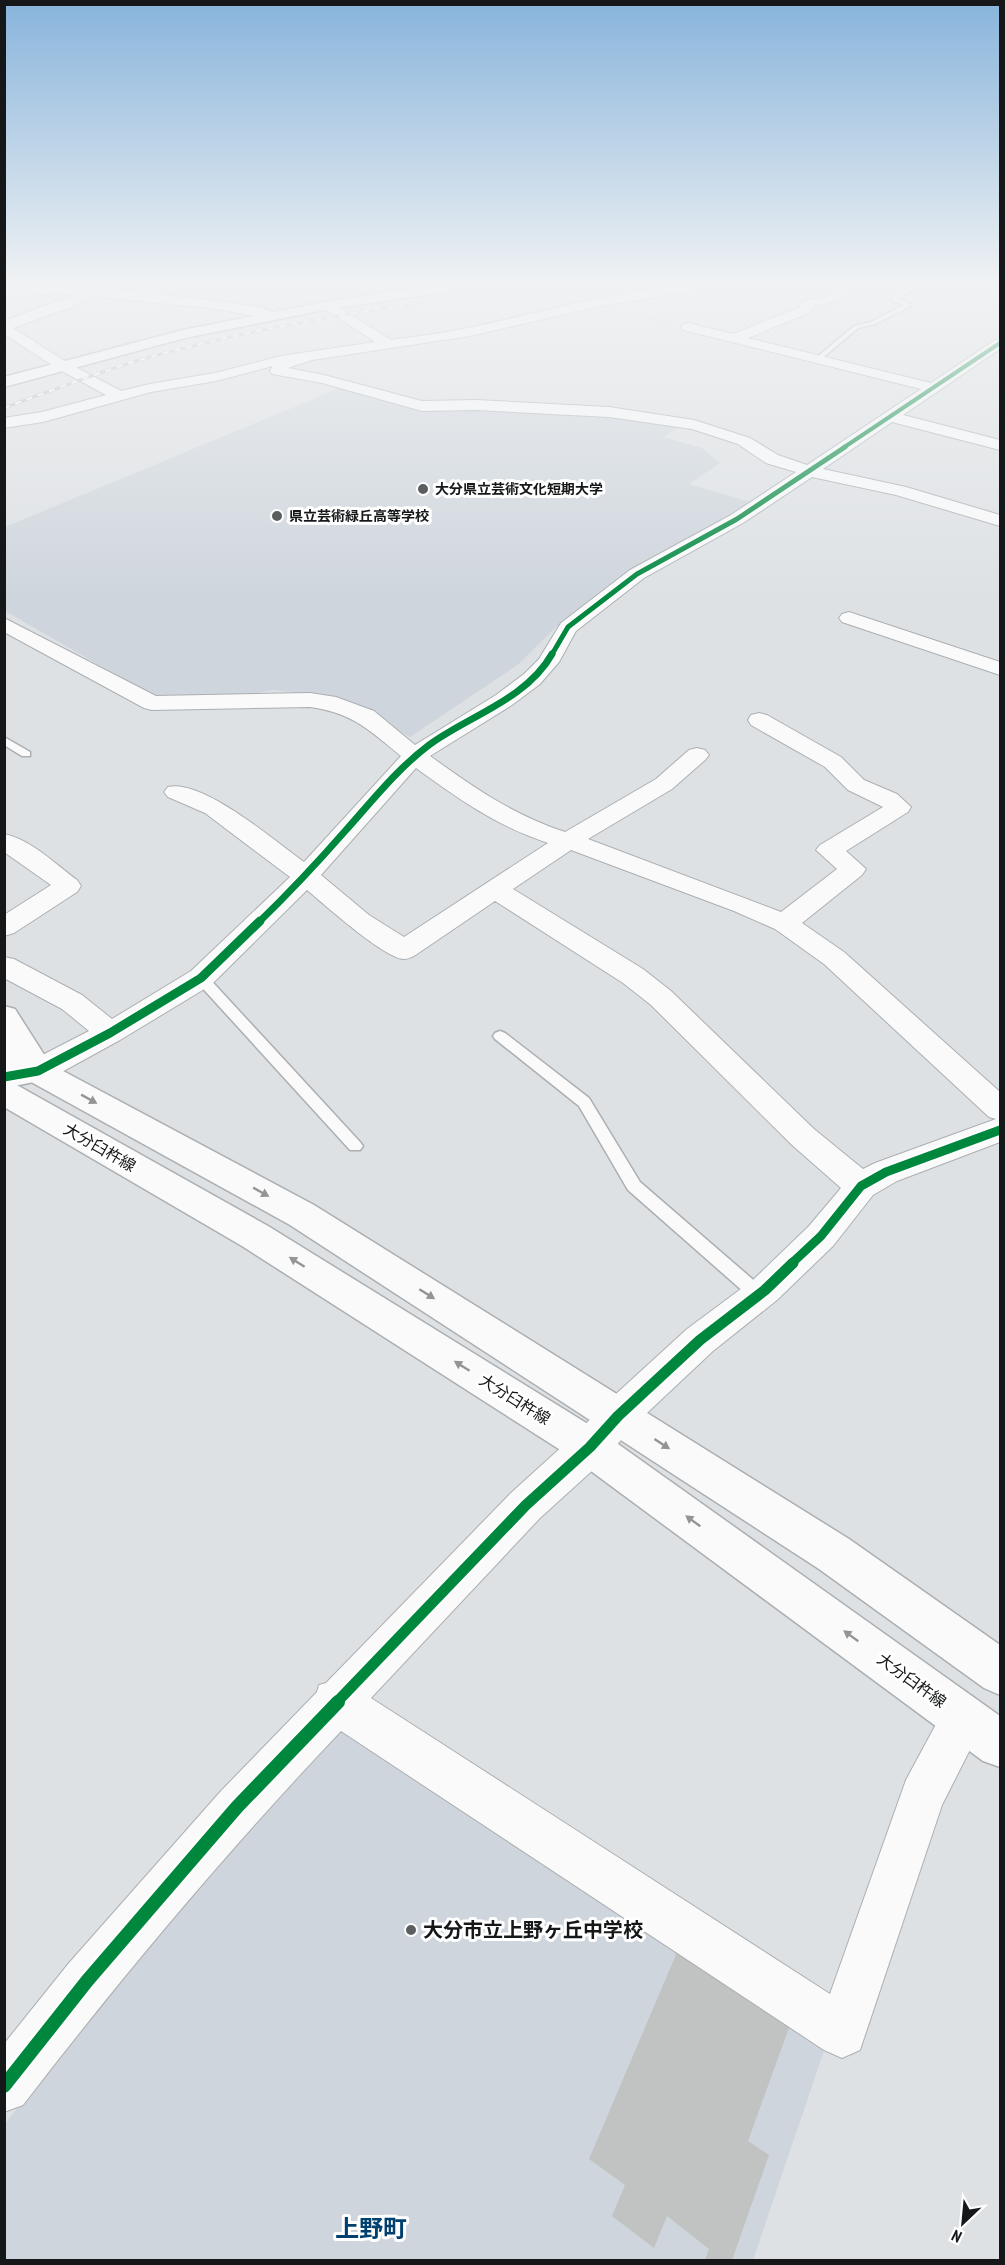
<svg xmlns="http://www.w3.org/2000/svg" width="1005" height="2265" font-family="'PT Sans Narrow','Noto Sans JP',sans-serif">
<rect width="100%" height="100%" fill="#dee1e4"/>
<path fill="#ced5dc" d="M340,388L424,409H515L603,416L678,428L663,437L702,448L720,463L689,484L750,502L612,585L555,628L519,664L410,737L338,697L273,690L246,695L153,696L5,611V527Z
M343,1718L828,2039L753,2260H5L4,2125L245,1821Z"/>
<path fill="#c1c2c2" d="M678,1950L790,2025L748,2141L769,2155L732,2260H705L709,2249L667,2216L654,2248L612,2216L625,2185L589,2159Z"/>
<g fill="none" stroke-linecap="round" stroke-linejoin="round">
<g stroke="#acafb1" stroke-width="3">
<path id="lane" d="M913,285H921L897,299L911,304V306L875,324L858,328L820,360H816V358L854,326L871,322L904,305L892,301L891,298Z
M4,737L30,752V756H22L4,745Z
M201,974L206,975L360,1142L363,1146L360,1150H350L196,981L194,978Z
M500,1031L505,1033L589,1098L640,1182L765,1290L767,1295L765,1300L759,1302L753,1300L628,1190L579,1106L495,1039L493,1036L495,1033Z"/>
</g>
<g stroke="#acafb1" stroke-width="2">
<path id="street" d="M80,285L218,301L263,308L281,316L274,320L218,309L91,296L74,306L13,328L68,363L121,391L150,384L215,373L281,356L375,342L324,308L322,305L329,301L391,340C418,336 446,333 472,327C551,311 630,285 711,285L705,289L601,306L470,336L312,360L288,368L324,375L422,401L476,400L609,407L694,420L750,438L778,455L807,465L921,389L683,330L681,327L683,324L688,323L733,334L800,307L802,302L839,292L844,293L845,296L844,299L813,307L811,312L748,338L931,383L995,340L1000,339V349L903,415L1000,440V450L892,422L823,469L906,487L1000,515V526L896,495L812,477L743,523L644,578L576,631L559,662L540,684L512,705L430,756C473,787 513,815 565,832L656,779L689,750L697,748L705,750L709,755L705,760L672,789L588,839L781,912L837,869L816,850L820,845L883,807L848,790L825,767L751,725L748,720L751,715L759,713L767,715L841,757L864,780L897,794L911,807L908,812L846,851L866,869L862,875L802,923L844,952L1000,1092V1142L897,1181L873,1195L833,1246L777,1300L713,1351L631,1428L604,1460L540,1518L371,1698L830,1994L906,1780L948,1702L964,1696L980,1702L986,1718L942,1805L860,2050L842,2058L824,2050L341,1731C228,1850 123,1975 23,2105L4,2112V2044L69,1963L221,1791L317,1692L319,1685L326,1683L512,1492L576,1434L605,1404L687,1329L753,1280L809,1226L841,1188L792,1145L651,1005L623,983L495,901L414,956C411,957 408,959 404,959C385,959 324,904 307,890L211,985L120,1040L49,1079L38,1082L27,1079L23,1071L27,1063L89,1031L62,1009L4,978V957L14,959L82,995L112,1019L191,971L290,877L205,813L168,797L164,792L168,787C202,778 276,842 304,862L401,756C369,730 353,713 310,707L152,710L144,708L4,632V618L156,696L310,693L336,697L374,711L415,745L496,695L524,674L539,659L561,623L630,570L731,515L796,472L766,463L738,444L692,429L609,417L476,410L422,411L322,383L272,374L270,371L273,366L216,381L151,392L43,422L4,428V418L42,412L106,395L58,369L4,334V321L76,294L4,296V288ZM416,768C459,799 496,826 548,843L404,937L369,915L321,875ZM571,850L734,911L775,929L824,964L989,1117L996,1119L875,1163L863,1169L814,1129L671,991L643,969L513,889Z
M849,612L1000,662V675L842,622L839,618L842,614Z
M4,834C32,840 55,864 77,880L81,886L77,892L14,933L4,936V915L51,885L4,852Z"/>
</g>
<g stroke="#acafb1" stroke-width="3">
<path id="secondary" d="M38,1060L49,1063L54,1071L49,1079L4,1088V1065Z"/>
</g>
<g stroke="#acafb1" stroke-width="3">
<path id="primary" d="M4,1006L15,1009L50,1064L314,1205L849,1539L1000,1645V1695L984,1688L819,1569L290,1225L4,1067Z
M4,1080L15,1084L268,1226L604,1434L1000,1716V1767L983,1761L576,1460L242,1246L4,1107Z"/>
</g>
<g stroke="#acafb1" stroke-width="3">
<path id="highway" d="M436,285H472L466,289L329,309L185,338L4,387V377L183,330L329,301Z"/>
</g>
<path stroke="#c1c1c2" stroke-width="1.5" stroke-dasharray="3 1.5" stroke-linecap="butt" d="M647,315L645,317L671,326"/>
<use href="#lane" fill="#fafafb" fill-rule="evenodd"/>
<use href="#street" fill="#fafafb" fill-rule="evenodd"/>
<use href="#secondary" fill="#fafafb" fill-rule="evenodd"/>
<use href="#primary" fill="#fafafb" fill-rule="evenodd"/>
<use href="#highway" fill="#fafafb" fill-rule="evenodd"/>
<g stroke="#bebebf" stroke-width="3">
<path id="rail" d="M4,408C47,392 89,376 133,362C266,323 404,305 541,285"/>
</g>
<use href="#rail" stroke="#fff" stroke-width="2" stroke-dasharray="6" stroke-linecap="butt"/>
<g stroke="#fff" stroke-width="5">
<path id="cycleway-far5" d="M843,448L1000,343"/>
</g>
<g stroke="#fff" stroke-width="8">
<path id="cycleway-far4" d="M551,656L568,627L637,574L737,519L845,447"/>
</g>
<g stroke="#fff" stroke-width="10">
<path id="cycleway-far3" d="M258,923C289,893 318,862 346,830C372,801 397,769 429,745C468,716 526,700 552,654"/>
</g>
<g stroke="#fff" stroke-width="13">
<path id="cycleway-far2" d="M4,1077L38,1071L110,1033L201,978L260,921
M791,1264L821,1236L861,1186L886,1172L1000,1130"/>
</g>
<g stroke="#fff" stroke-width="15">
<path id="cycleway-far1" d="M336,1703L526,1505L590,1447L618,1416L700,1340L765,1290L793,1263"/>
</g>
<g stroke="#fff" stroke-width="18">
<path id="cycleway" d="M4,2086L87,1981L237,1807L338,1702"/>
</g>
<use href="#cycleway-far5" stroke="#00873e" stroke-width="4"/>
<use href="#cycleway-far4" stroke="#00873e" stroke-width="5"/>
<use href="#cycleway-far3" stroke="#00873e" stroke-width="7"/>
<use href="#cycleway-far2" stroke="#00873e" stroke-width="9"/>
<use href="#cycleway-far1" stroke="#00873e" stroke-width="11"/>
<use href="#cycleway" stroke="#00873e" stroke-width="14"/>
</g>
<defs><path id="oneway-solid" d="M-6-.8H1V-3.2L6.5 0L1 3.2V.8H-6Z" transform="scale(1.5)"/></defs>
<g fill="#939495">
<use href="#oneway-solid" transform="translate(89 1099) rotate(29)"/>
<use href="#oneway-solid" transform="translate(261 1192) rotate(29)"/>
<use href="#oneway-solid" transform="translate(297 1262) rotate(-148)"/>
<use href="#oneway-solid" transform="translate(427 1294) rotate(32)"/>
<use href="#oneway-solid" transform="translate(462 1366) rotate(-148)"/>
<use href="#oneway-solid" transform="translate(662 1444) rotate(33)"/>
<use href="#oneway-solid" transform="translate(693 1521) rotate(-144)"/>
<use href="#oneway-solid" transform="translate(851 1636) rotate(-144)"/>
</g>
<linearGradient id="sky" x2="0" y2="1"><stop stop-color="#88b4dc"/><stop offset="0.47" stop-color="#f0f2f3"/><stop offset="1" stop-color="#f0f2f3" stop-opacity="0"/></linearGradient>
<rect width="1005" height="602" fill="url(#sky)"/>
<g fill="#5b5e5f" stroke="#fff" stroke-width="2">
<circle cx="423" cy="489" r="6"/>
<circle cx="277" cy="516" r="6"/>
<circle cx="411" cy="1930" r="6"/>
</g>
<g text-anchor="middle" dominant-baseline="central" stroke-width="6" stroke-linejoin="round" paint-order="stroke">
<g font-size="14" font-weight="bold" fill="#151718" stroke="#fff" text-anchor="start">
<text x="435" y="489">大分県立芸術文化短期大学</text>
<text x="289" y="516">県立芸術緑丘高等学校</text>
</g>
<g font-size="16" fill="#151718" stroke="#fff">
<text transform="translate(100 1147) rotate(30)">大分臼杵線</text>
<text transform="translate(515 1399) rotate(32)">大分臼杵線</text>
<text transform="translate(912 1680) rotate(36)">大分臼杵線</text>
</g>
<g font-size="20" font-weight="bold" fill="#151718" stroke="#fff" text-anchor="start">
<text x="423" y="1930">大分市立上野ヶ丘中学校</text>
</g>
<g font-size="24" font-weight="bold" fill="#00406f" stroke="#fff">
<text x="371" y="2228">上野町</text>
</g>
</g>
<rect width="1005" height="2265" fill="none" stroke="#151718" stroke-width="12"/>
<g transform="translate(963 2223) rotate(206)" stroke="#ffffff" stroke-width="4.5" paint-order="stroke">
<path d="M0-4.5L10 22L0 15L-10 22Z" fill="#151718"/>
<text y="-9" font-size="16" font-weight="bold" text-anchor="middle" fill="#151718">N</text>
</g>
</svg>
